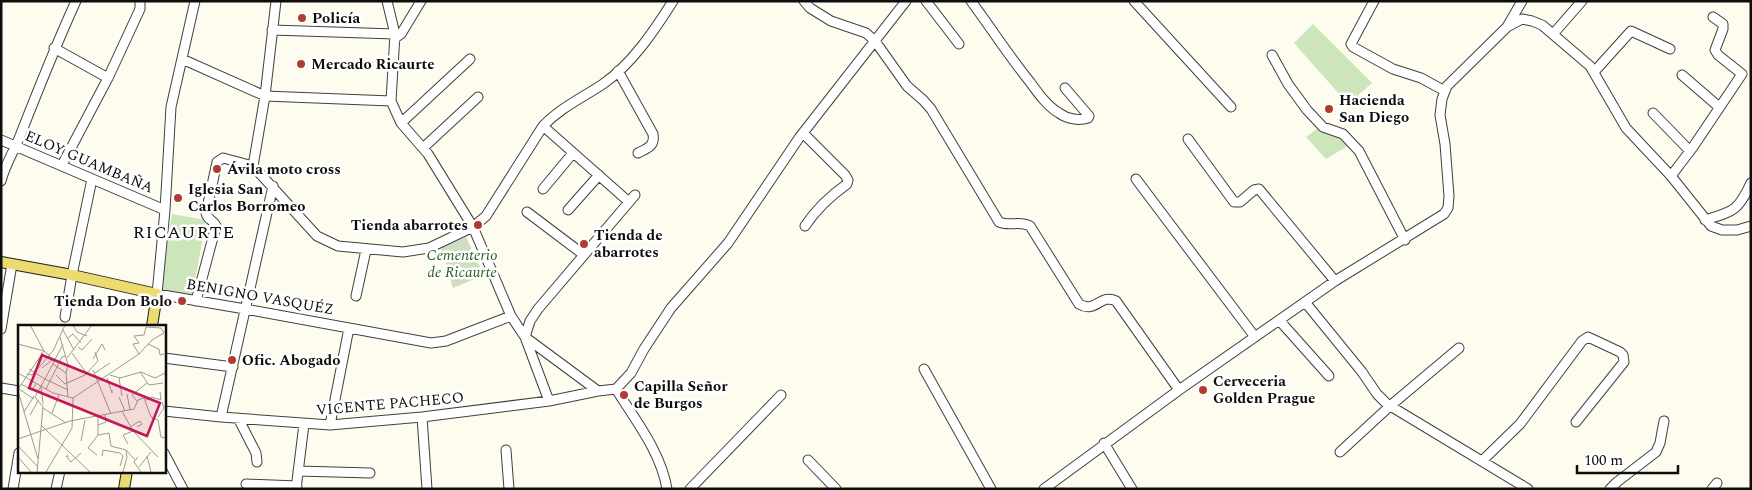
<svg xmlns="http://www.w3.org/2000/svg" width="1752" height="490" font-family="Spectral,serif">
<rect width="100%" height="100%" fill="#fdfcee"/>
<path fill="#cce5bb" d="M1313,24L1372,83L1348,104L1294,43Z
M1318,128L1324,133H1331L1348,142L1346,147L1326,159L1306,137Z
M172,214L206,220L192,297L159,291Z"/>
<path fill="#d1ddc1" d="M466,237L484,275L453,288L441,248Z"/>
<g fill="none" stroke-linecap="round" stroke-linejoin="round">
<g stroke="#404040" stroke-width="11">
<path id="minor" d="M195,1L171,107L165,210L157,294L245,309L431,343L446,341L511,316
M276,1L265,96L253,166L317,236L338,246L403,252L429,248L473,227L486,216L543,126C560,108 582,98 603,84C632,64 654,31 673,1
M387,1L395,34L391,101L401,123L428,154L473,227L511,316L525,337L549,401
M804,1L810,8L831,21L866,33L875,41L907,86L923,100L931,109L999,222C1010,227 1019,220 1030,226L1079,304C1096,314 1100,293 1116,301L1179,390
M926,1L959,44
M971,1C991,28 1009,56 1030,82C1038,93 1047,106 1059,113C1067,119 1079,121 1088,118L1089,116L1065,88
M1134,1L1231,107
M1374,1L1351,44L1353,47L1393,69L1421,78L1445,91
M1507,27L1522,1
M272,30L395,34
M1554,33L1582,1
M395,38L401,34L421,1
M54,48L108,78
M1272,55L1288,84L1307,110L1323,127L1343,134L1359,151L1405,240
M182,59L265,96L391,101
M618,71L653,134C655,146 648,148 638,153
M1594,72L1631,31L1670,49
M1682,75L1719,107
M1653,113L1690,151
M401,123L470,59
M543,126L629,202
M803,133L845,175L848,180L847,184C830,196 817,208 805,226
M1188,139L1234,202H1240L1254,190L1259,189L1335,281
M1,140L165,210
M423,148L478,97
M62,165L108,78L140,9V1
M1671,176L1693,147L1742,74L1718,55L1715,50L1723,29V24L1713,17
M1136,179L1255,337
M1,181C5,165 14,151 20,136C38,90 56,45 76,1
M543,189L573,153
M568,210L599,175
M527,212L584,255
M1705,220C1734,211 1738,211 1751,183
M356,296L366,250
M196,301L216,226C214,220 207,220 206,213L217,162L223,158L253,166
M1305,302L1362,372L1377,394L1387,404L1528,489
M65,317L72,275L92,179
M1279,320L1329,376
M1,329L12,264
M164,358L233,367
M924,369L991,489
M1,388L19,391
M616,389L631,373L644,349L671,308L728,243L799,138L906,1
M616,389C635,420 661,452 667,489
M598,391L525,337L530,321L538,309L635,195
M164,411L221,417L330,425L422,417L549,401L598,391L616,389
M221,417L273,186
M422,417L427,489
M238,418L256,453L257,462
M330,425L349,328
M1104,443L1132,489
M506,450L509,489
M1340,452L1390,406L1459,348
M164,453L183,489
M808,460L836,489
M1482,461L1520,424L1582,341L1588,337L1620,352L1623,355L1624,362L1576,422
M298,471L370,473
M246,484L297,486
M13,489L19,453
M56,489L60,471
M296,489L304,424
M690,489L781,395
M1044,489L1179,390L1335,281L1444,214L1448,208L1449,196L1445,144L1440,115L1442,99L1447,86L1507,27L1522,19L1532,21L1542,25L1590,66L1626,128L1671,176L1711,226L1722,230H1737L1751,226
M1610,489L1617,482L1656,452L1660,443L1664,421
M1712,489L1717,483"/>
</g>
<g stroke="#1e1e1e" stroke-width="12">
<path id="major" d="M1,262L72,275L157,294L152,326
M124,489L127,471"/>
</g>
<use href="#minor" stroke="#fff" stroke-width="9"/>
<use href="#major" stroke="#ecdc70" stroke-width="10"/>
</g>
<g fill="#b03b32" stroke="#fff" stroke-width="2">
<circle cx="302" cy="18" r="5"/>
<circle cx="301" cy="64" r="5"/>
<circle cx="1329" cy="109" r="5"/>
<circle cx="217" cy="169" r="5"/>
<circle cx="178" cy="198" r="5"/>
<circle cx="478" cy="225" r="5"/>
<circle cx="584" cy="244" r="5"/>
<circle cx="182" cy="301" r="5"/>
<circle cx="232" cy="360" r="5"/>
<circle cx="1203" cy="390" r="5"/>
<circle cx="624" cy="395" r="5"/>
</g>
<g text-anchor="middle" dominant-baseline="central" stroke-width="5" stroke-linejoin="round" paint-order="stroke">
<g font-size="15" font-weight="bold" fill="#0d0d0d" stroke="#fff" text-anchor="start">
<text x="312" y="18">Policía</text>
<text x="311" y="64">Mercado Ricaurte</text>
<text x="1339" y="100">Hacienda<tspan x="1339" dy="17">San Diego</tspan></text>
<text x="227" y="169">Ávila moto cross</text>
<text x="188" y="189">Iglesia San<tspan x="188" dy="17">Carlos Borromeo</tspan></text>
<text x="468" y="225" text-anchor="end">Tienda abarrotes</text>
<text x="594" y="235">Tienda de<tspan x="594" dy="17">abarrotes</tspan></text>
<text x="172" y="301" text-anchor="end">Tienda Don Bolo</text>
<text x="242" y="360">Ofic. Abogado</text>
<text x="1213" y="381">Cerveceria<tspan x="1213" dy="17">Golden Prague</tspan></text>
<text x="634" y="386">Capilla Señor<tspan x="634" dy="17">de Burgos</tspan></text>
</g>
<g font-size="15" fill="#0d0d0d" stroke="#fff">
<text transform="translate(89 162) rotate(23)">ELOY GUAMBAÑA</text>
<text transform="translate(260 297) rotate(10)">BENIGNO VASQUÉZ</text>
<text transform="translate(390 404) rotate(-5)">VICENTE PACHECO</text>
</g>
<g font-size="15" font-style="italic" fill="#285e23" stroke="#fff">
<text x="462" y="255">Cementerio<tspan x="462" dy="17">de Ricaurte</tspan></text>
</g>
<g font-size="18" letter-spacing="1" fill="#0d0d0d" stroke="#fff">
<text x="184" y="232">RICAURTE</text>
</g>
</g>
<g transform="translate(18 325)">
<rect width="148" height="148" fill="#fdfcee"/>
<path fill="none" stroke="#9d9c94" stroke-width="1" d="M12,0L26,26M55,0L59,7L69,11M45,5L56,25M42,12L50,40L48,48L50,72M50,13L55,9L63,18M0,19L26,26M45,19L27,54L50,65M130,19L141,24L142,30L146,29M60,22L64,25L74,14M54,28L69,49M49,33L74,0M75,34L84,19L87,25M35,39L48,48M24,43L34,35L31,30M11,44L27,54L17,72L25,82L19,147M75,45L93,89M122,47L131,60L145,58M0,48L35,68L55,73M77,48L92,38M9,49L14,50L31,31M38,50L47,59L67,50L80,36L77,27M92,50L102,53L123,47L137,53L147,48M89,53L94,68V65M101,53L104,71M3,59L14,65L18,59M23,62L25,79M0,64L26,26L31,30L35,26L47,0M1,64L16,74M28,64L44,32L48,31M0,66L20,134M109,69L112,85M101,72L107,86M55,73L121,29L134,15L146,8L143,3L128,2L126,10L116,11L121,18L115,19L121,29M128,75L134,72L143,75L142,67M119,76L114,70L129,58M25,83L48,98M104,86L115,106L140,132M6,87L16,71M34,88L41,70M12,90L20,76M80,92V110M140,92L146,83L144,77M80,100L88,97L87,90M24,101L72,147M112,102L122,96L124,99L119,102M0,114L52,96L116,84L120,75L126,73L133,92L140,95L143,112L147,113M63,116L67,95M110,119L105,110L115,106M0,121L20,142M79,130L70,123L80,110L91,108L93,121L108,125L117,135M51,131H48L53,137L63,128M84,131L85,125L102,128L105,131L102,141M129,131L133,147M0,132L13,147M120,132L116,137L123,147M121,142L133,127M28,147L54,103L55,73M105,147L109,132L108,126"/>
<path fill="#c2185b" fill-opacity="0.15" stroke="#c2185b" stroke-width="2.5" d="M24,30L142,78L129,111L11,63Z"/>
<rect width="148" height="148" fill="none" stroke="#0d0d0d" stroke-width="2.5"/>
</g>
<rect width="1752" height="490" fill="none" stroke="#0d0d0d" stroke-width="5"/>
<path d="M1577 465v8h101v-8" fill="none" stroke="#0d0d0d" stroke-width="2.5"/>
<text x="1584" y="465" font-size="15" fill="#0d0d0d" stroke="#ffffff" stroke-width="4" paint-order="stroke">100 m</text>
</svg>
